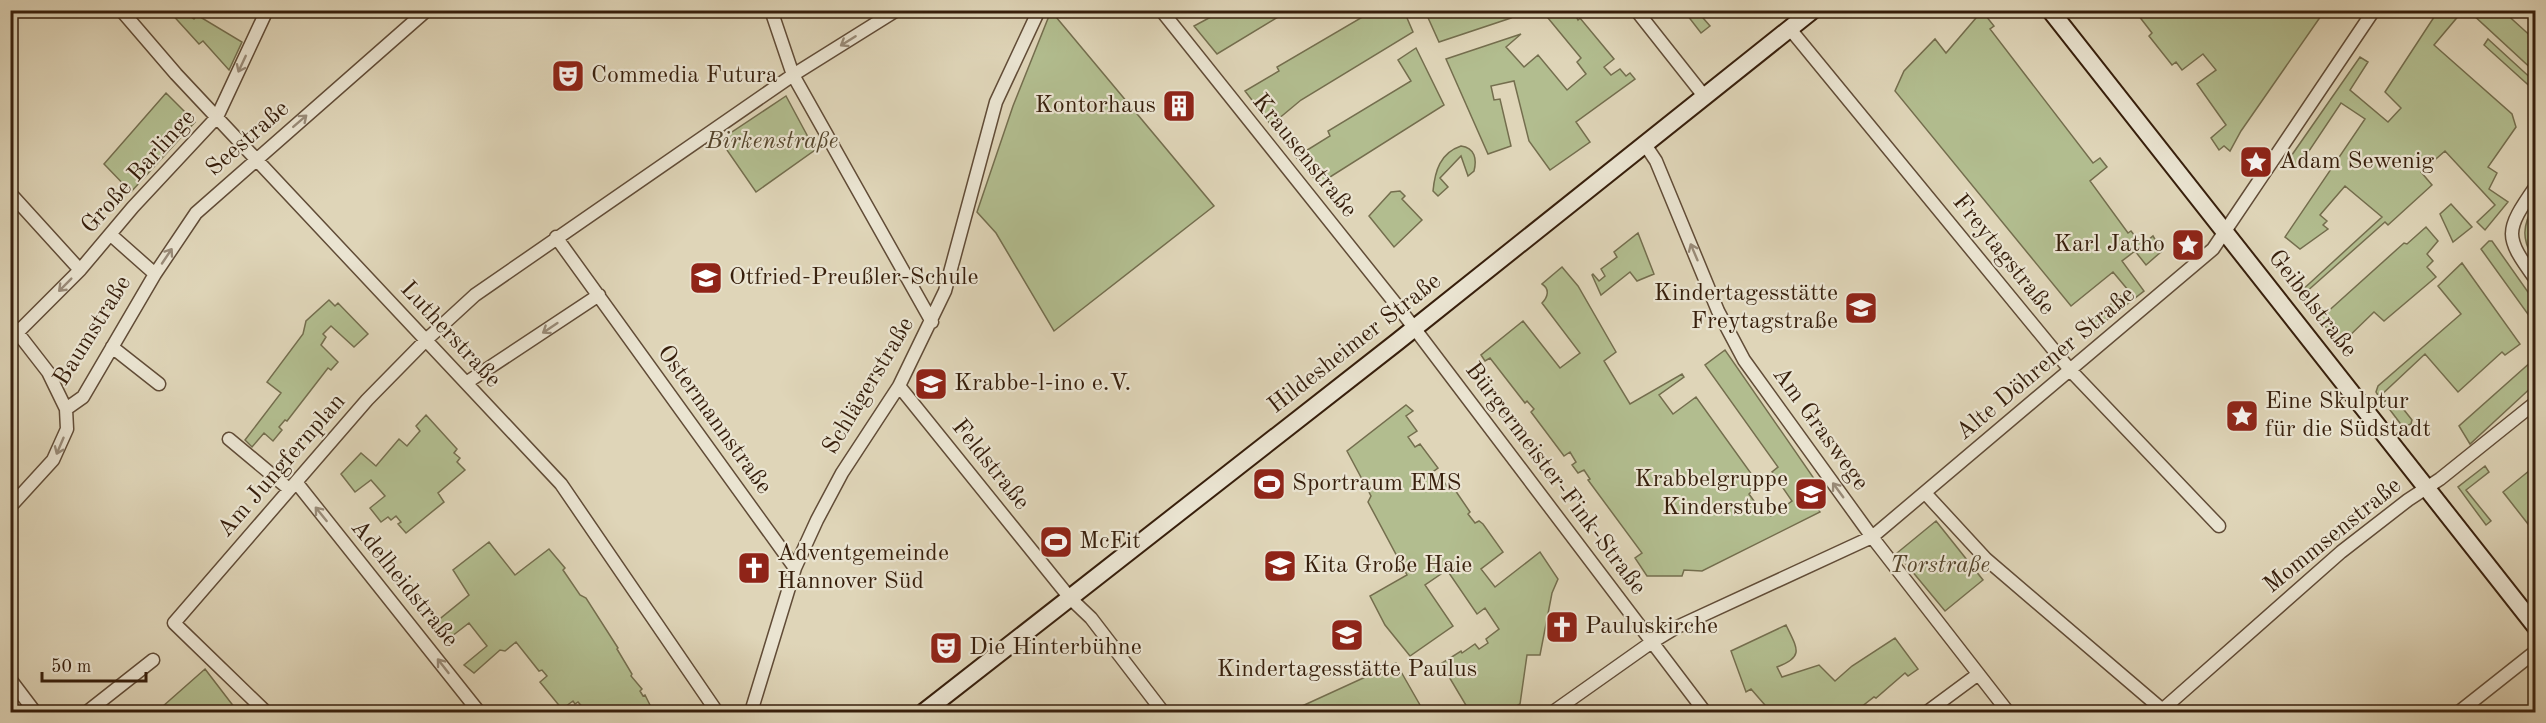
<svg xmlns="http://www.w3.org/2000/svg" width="2546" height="723" font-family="'Old Standard TT',serif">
<rect width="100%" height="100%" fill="#dfd5b8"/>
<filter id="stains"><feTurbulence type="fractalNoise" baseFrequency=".00333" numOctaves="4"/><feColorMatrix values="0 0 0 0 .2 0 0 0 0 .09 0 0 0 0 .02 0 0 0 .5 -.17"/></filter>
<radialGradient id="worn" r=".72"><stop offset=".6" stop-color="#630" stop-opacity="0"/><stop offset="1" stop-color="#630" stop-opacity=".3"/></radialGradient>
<path fill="#b2bd8f" stroke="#746e4e" stroke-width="1.5" d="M2471,10L2503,11L2535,40V72L2470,12Z
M169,11H182L194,19L197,15L242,42L229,70L203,41L199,44Z
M1051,11L1214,206L1054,331L996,233L977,212L1013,106Z
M1222,11V10L1288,11L1217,54L1194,26Z
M1364,11H1404L1413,32L1301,100L1271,125L1245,91L1279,71L1277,67L1366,15Z
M1425,11H1521L1511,18L1439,42Z
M1545,11H1573L1578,20L1580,18L1614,59L1604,67L1611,75L1620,69L1626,76L1630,73L1635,79L1576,122L1590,142L1550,170L1529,141L1514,81L1491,86L1494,100L1500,99L1511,146L1488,154L1446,59L1521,34L1506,47L1524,67L1538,55L1567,90L1586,74L1577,62L1581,58L1543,12Z
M1684,11H1697L1710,26L1701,33Z
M1982,11L1994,26L1990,29L2093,163L2100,158L2107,167L2090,181L2128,233L2131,231L2142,245L2153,236L2162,251L2146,265L2135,251L2122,261L2144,291L2094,330L2088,323L2128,290L2113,272L2071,306L1895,91L1904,71L1935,39L1946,53Z
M2321,11L2323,13L2241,131L2230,151L2224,146L2219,150L2211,138L2226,125L2197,84L2216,70L2203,54L2182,70L2176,62L2172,65L2149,36L2152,33L2135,11Z
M2438,11H2456L2460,14L2434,45L2512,114L2516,127L2488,167L2497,173L2489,189L2508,202L2485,230L2477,222L2495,205L2445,151L2421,172L2432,185L2388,225L2385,222L2305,293L2324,315L2404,243L2407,244L2426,227L2438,241L2427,254L2433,261L2427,267L2436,277L2384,321L2374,312L2340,345L2299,293L2382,217L2345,186L2320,215L2327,221L2323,225L2328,229L2300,249L2285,237L2365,119L2341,103L2297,169L2287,162L2360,57L2368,62L2350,90L2388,122L2401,108L2385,92Z
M2488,39L2535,82V91L2484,45Z
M1416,48L1444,105L1319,184L1296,157L1330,136L1328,131L1411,81L1398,60Z
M166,93L195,122L131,192L104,164Z
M786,96L815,150L756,192L720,140Z
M1461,146C1475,148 1477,159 1474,171L1468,176L1461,156L1440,178L1448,187L1438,196L1433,191C1435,171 1440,153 1461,146Z
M1400,191L1405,196L1402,199L1422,220L1394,247L1369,216L1391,192Z
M2451,204L2472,227L2453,242L2440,214Z
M2535,204V232L2531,237L2535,241V261C2521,240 2522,225 2535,204Z
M1638,233L1654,274L1637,281L1630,272L1601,295L1592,275L1593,274L1599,281L1605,276L1601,269L1617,257L1614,252Z
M2489,241H2492L2535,302V324L2481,249Z
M2462,263L2520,344L2505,355L2502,352L2458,392L2425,354L2379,397L2376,392L2378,386L2461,314L2438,286Z
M1562,267L1578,286L1616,352L1604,361L1630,404L1682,374L1684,377L1659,395L1673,414L1696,397L1755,479L1747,484L1752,491L1749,494L1764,515L1768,512L1771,516L1792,501L1772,472L1778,467L1705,365L1725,350L1815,480L1804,488L1820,512L1702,571L1684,570L1682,576H1647L1635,558L1642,553L1588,480L1590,479L1584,470L1578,473L1572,465L1576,462L1570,452L1564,456L1531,412L1534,409L1527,401L1525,403L1490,358L1485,361L1481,355L1523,321L1560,368L1580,353L1542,303C1548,297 1550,289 1542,284Z
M329,300L335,306L338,303L368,334L354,347L331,326L323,334L326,337L321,345L338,362L331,370L328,368L287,421L285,420L279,427L282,430L273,441L264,433L252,447L245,440L281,393L267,382L303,334L306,321Z
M2532,361L2535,364V384L2470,444L2459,426Z
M2390,396H2393L2412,420L2411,424L2403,427L2384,402Z
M1406,405L1413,411L1406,416L1417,431L1408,437L1415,447L1420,444L1438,468L1430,474L1437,483L1442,479L1449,489L1453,487L1470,512L1468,514L1475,523L1479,521L1483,524L1503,552L1481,569L1495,587L1540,552L1558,579L1552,593L1540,655H1527L1520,704L1506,712H1470L1445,670H1443L1439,665L1461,651L1462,653L1475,644L1479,649L1488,643L1486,639L1499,629L1485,608L1477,614L1447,570L1425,585L1453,626L1410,656L1385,625L1370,596L1407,575L1368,502L1371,496L1347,451Z
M426,415L457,449L454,453L460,458L457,462L465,470L438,493L444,502L406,533L398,524L401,522L396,516L391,520L388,517L381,522L370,508L385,496L371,480L355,492L341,474L361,453L376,466L399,439L407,446L420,431L416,426Z
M2485,466L2489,472L2466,490L2491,521L2486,525L2458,487Z
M2535,466V533L2503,492Z
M1936,521L1983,580L1945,611L1897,553Z
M489,542L515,575L549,549L565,568L563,570L580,595L586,598L618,648L617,649L632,674L631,676L642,689L640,691L643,696L645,695L651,707H653L656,712H587L578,702L575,704L573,701L562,709L540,682L547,676L542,670L539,671L516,642L505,651L500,650L474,673L464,665L487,646L469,623L447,640L436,622L469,595L453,570Z
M1786,625C1797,648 1805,657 1777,667L1782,677L1819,665L1835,681L1852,666L1895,638L1918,669L1908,676L1905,673L1876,698L1874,697L1856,711L1853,707L1845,712H1771L1751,689L1746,692L1731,651Z
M1396,663L1424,712H1289Z
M205,669L238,712H167L162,707Z"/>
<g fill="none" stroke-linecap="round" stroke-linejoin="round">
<g stroke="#614c37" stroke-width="15">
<path id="street" d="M121,10L176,74L561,484L717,712
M771,10L793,75L932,322
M1161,10L1399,308L1705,712
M1636,10L1704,96
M10,15L15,10
M1790,29L2071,371L2219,526
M1644,143L1656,161L1718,311L1744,360L1872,537L2008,712
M2536,186C2504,232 2504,236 2536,280
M10,193L80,270
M111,235L155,274L196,213L427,10
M556,237L795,568
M10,323L48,372L66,409L67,429L53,460L10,507
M10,340L80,270L133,207L217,117L267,10
M112,347L159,384
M466,383L599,295
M899,386L1070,598L1091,618L1163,712
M66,409L83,397L155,274
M229,439L289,489
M296,482L479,712
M1926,494L1986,559L2165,712
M10,679L35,712
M2162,710L2341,552L2408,500L2440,479L2536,402
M87,712L153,660
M266,712L174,623L367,400L426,340L475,295L793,75L897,10
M751,712L795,568L817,520L842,473L899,386L945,291L996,102L1039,10
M1553,712L1652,642L1675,628L1872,537L2213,249L2374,10
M1927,712L1977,675
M2459,712L2536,651"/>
</g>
<g stroke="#371f0c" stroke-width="20">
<path id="secondary" d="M2050,10L2536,627
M924,712L1397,342L1813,10"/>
</g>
<use href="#street" stroke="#eae4d1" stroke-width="12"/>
<use href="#secondary" stroke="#eae4d1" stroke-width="16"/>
</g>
<defs><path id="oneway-shaft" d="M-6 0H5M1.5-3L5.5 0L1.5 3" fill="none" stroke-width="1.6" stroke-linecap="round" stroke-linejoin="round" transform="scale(1.5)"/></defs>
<g stroke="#998b78">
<use href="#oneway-shaft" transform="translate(848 41) rotate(148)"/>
<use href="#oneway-shaft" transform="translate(242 64) rotate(115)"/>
<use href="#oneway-shaft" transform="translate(300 121) rotate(-41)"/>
<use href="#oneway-shaft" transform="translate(1694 252) rotate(-113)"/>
<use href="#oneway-shaft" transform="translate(167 256) rotate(-56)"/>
<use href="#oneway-shaft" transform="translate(65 285) rotate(135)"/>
<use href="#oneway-shaft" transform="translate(550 328) rotate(146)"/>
<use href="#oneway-shaft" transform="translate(60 446) rotate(113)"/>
<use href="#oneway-shaft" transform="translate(1838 490) rotate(-126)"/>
<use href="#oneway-shaft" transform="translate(321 514) rotate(-129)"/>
<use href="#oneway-shaft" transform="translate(443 666) rotate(-128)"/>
</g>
<defs>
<g id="theatre-square" transform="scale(1.725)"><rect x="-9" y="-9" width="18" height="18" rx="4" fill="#8f2418" stroke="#eae4d1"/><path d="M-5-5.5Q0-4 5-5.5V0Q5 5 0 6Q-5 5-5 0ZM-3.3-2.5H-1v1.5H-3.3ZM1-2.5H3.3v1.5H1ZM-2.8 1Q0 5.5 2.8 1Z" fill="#fff"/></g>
<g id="building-square" transform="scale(1.725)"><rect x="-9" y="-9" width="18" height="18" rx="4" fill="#8f2418" stroke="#eae4d1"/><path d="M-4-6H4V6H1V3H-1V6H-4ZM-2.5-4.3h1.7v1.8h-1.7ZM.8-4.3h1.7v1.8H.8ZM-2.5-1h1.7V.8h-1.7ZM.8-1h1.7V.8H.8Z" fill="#fff"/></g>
<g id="sight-square" transform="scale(1.725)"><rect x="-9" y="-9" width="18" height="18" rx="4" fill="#8f2418" stroke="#eae4d1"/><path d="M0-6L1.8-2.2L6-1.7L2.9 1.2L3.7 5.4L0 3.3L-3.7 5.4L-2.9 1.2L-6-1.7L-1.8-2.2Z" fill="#fff"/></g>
<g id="school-square" transform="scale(1.725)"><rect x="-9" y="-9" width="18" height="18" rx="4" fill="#8f2418" stroke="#eae4d1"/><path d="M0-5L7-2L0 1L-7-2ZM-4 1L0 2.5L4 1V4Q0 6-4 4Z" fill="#fff"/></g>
<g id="stadium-square" transform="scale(1.725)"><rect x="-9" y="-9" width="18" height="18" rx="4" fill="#8f2418" stroke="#eae4d1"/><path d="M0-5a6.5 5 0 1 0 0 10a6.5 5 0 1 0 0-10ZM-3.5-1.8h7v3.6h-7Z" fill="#fff"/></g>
<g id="church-square" transform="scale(1.725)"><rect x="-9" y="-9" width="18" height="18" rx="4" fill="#8f2418" stroke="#eae4d1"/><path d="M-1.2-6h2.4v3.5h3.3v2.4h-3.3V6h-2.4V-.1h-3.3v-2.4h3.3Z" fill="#fff"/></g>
</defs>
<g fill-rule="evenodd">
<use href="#theatre-square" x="568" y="76"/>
<use href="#building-square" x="1179" y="106"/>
<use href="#sight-square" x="2256" y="162"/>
<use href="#sight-square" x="2188" y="245"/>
<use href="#school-square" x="706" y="278"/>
<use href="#school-square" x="1861" y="308"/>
<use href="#school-square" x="931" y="384"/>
<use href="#sight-square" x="2242" y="416"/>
<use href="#stadium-square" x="1269" y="484"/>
<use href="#school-square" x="1811" y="494"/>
<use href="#stadium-square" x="1056" y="542"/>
<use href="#school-square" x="1280" y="566"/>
<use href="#church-square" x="754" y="568"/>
<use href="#church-square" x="1562" y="627"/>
<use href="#school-square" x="1347" y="635"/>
<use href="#theatre-square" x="946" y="648"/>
</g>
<g text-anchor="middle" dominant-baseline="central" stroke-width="4.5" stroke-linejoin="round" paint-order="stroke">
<g font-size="24" fill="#371f0c" stroke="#eae4d1" text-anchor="start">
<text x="591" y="76">Commedia Futura</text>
<text x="1156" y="106" text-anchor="end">Kontorhaus</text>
<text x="2279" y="162">Adam Sewenig</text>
<text x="2165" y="245" text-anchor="end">Karl Jatho</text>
<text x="729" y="278">Otfried-Preußler-Schule</text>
<text x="1838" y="294" text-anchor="end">Kindertagesstätte<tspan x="1838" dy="28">Freytagstraße</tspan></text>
<text x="954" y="384">Krabbe-l-ino e.V.</text>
<text x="2265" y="402">Eine Skulptur<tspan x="2265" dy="28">für die Südstadt</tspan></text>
<text x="1788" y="480" text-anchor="end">Krabbelgruppe<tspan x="1788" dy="28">Kinderstube</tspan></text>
<text x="1292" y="484">Sportraum EMS</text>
<text x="1079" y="542">McFit</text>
<text x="777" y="554">Adventgemeinde<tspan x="777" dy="28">Hannover Süd</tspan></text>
<text x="1303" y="566">Kita Große Haie</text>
<text x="1585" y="627">Pauluskirche</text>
<text x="969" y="648">Die Hinterbühne</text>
<text x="1347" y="670" text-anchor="middle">Kindertagesstätte Paulus</text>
</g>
<g font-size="24" fill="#371f0c" stroke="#eae4d1">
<text transform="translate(248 139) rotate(-41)">Seestraße</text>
<text transform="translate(1304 156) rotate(51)">Krausenstraße</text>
<text transform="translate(139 172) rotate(-48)">Große Barlinge</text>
<text transform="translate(2003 255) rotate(51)">Freytagstraße</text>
<text transform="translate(2312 304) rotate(52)">Geibelstraße</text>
<text transform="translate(93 331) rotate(-58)">Baumstraße</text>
<text transform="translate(450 335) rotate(47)">Lutherstraße</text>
<text transform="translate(1355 344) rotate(-38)">Hildesheimer Straße</text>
<text transform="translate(2046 364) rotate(-40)">Alte Döhrener Straße</text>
<text transform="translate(869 386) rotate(-59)">Schlägerstraße</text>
<text transform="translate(714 420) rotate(54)">Ostermannstraße</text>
<text transform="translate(1820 429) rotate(54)">Am Graswege</text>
<text transform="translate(990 465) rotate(51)">Feldstraße</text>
<text transform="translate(282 466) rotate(-49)">Am Jungfernplan</text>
<text transform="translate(1555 479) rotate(53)">Bürgermeister-Fink-Straße</text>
<text transform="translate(2333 536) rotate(-39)">Mommsenstraße</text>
<text transform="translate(404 584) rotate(51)">Adelheidstraße</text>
</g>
<g font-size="24" font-style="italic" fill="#56462d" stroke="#eae4d1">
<text x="772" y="142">Birkenstraße</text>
<text x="1940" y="566">Torstraße</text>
</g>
</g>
<rect width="2546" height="723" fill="none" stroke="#dfd5b8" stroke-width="36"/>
<rect x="12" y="12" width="2522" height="699" fill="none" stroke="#371f0c" stroke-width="3"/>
<rect x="18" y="18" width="2510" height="687" fill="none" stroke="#371f0c" stroke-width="1.5"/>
<path d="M42 672v9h104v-9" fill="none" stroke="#371f0c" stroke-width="3"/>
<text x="51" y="672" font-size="18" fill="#371f0c" stroke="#eae4d1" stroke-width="4.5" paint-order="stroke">50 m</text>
<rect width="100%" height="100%" filter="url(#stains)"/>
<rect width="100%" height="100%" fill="url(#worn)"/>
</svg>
